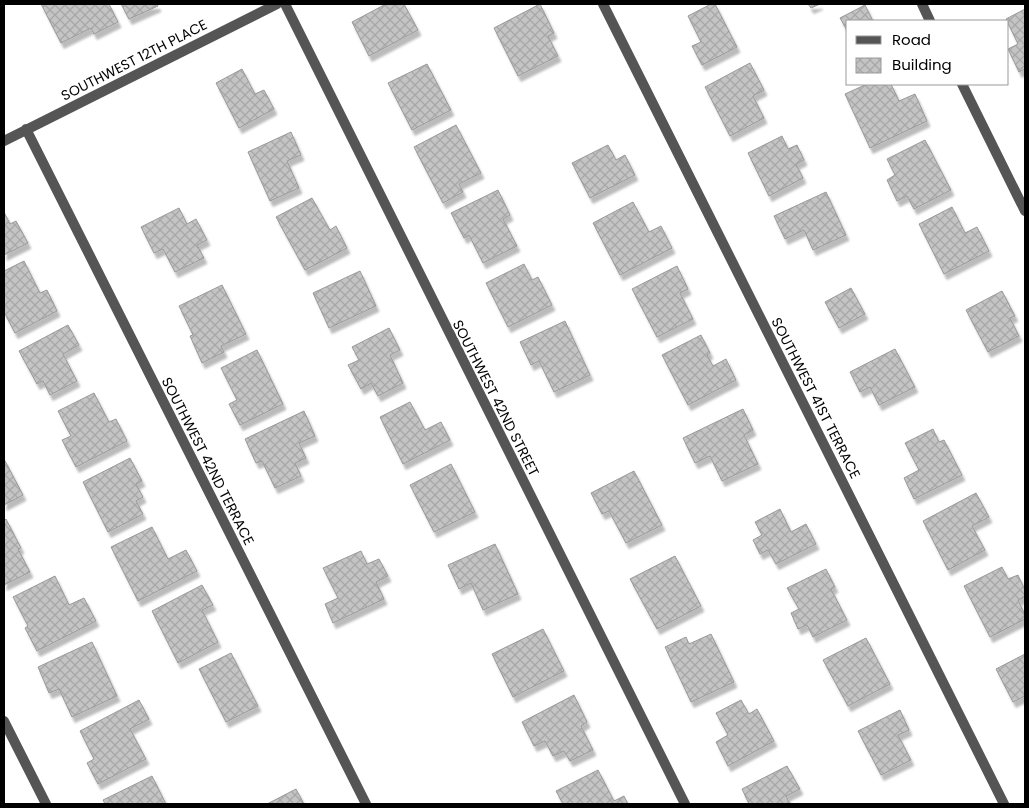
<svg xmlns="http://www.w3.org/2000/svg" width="1029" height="808" font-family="Poppins,sans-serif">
<defs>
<pattern id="building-cross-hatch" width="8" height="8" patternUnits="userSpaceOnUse" patternTransform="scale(1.25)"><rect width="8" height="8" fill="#c4c4c4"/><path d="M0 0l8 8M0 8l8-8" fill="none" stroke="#a7a7a7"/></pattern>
<filter id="shadow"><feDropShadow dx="3" dy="5.5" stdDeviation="1" flood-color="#0004"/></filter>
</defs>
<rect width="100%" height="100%" fill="#fff"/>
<path fill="url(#building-cross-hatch)" stroke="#999" filter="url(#shadow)" d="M41,4H109L118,22L94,34L91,28L61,43Z
M121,4H157L158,6L129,19Z
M386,4H404L418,30L369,56L352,22Z
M540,4L554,33L548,36L558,56L518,76L494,28Z
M711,4H715L737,47L702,65L692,46L701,42L688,16Z
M808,4H820L811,8Z
M865,5L873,21H848V32L840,18Z
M1025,9V69L1019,72L1008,49L1018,44L1006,19Z
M750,63L764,90L753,96L764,118L730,136L705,87Z
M427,64L451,110L412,130L388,83Z
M242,69L255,94L264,90L274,109L239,128L216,83Z
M867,84H891L899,101L915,94L927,121L870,148L845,94Z
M456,125L481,173L459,184L463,192L443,203L414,147Z
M291,132L301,155L287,161L299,188L270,201L248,152Z
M782,136L788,149L797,145L804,160L796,164L803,178L769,196L748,153Z
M925,140L951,190L914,209L907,196L897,201L887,180L895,175L887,159Z
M608,145L616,160L625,155L635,175L590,198L572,163Z
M498,190L510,215L503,219L517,246L483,263L469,235L464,238L451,213Z
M826,192L846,235L813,250L804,230L785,239L774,216Z
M312,198L330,230L336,226L347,248L305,270L276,217Z
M633,202L649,232L661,226L672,248L620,275L593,223Z
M952,207L965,233L977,227L989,251L944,274L919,224Z
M179,208L187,224L196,219L207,240L197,245L204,258L175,272L163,249L154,253L141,227Z
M4,212L10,224L16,221L28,243L4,255Z
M24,261L40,293L47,290L57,311L15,333L4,312V271Z
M524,264L532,280L538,277L552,305L508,327L486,283Z
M677,266L688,289L680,293L693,319L657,337L632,289Z
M360,271L376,306L329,328L313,293Z
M222,285L246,334L221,346L224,352L202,363L190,336L193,335L179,306Z
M851,288L865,314L839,328L825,302Z
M1002,291L1015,316L1010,318L1019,336L988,352L966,310Z
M565,321L590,375L554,392L539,361L531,365L520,342Z
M68,325L79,345L63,354L77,381L50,395L43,381L37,384L19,351Z
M389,328L400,350L390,355L403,383L378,396L371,383L361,389L348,365L359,360L352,347Z
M701,335L710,353L707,355L713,366L726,359L736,380L688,405L662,355Z
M895,349L915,387L879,405L870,387L860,392L850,372Z
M257,350L283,404L240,425L229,404L237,400L221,368Z
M94,393L109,422L116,419L127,441L76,467L62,440L71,436L58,411Z
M410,402L425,430L441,422L450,440L403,464L380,417Z
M743,409L753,430L744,435L758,464L722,481L710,456L695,463L683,438Z
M304,411L315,436L299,443L306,458L295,463L301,476L275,488L262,461L256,463L245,439Z
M933,429L939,442L944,440L962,475L914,499L904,478L919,470L905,443Z
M130,458L142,481L136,484L143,497L136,501L143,514L108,532L83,482Z
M4,459L23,495L4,505Z
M451,464L475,512L434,532L410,485Z
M634,471L662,525L626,543L609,511L602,514L591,493Z
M976,493L989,517L972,526L985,550L948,570L923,521Z
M780,509L791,532L806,524L816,544L776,564L768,550L760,554L753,540L762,535L755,522Z
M6,519L21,548L18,549L30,572L4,585V521Z
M152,527L168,559L186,550L197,571L138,601L111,547Z
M495,544L518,594L483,610L471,583L459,589L448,565Z
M361,551L367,564L379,559L388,576L376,582L384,599L333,623L325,604L338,598L323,568Z
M675,556L701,606L657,629L630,579Z
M1002,567L1008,579L1018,575L1025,590V597L1018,600L1025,615V619L990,637L964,586Z
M826,569L835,587L831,589L847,620L813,637L807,625L798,629L791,613L799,609L787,588Z
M55,576L69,605L84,598L96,621L37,651L25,628L28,626L13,597Z
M202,585L213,605L202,610L218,642L178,663L152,611Z
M543,629L564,671L513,697L492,654Z
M711,634L734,682L691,702L665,647L686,637L689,644Z
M866,638L890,684L848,706L823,660Z
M92,642L117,696L72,717L59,689L49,693L38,667Z
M231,653L258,706L226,722L199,669Z
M1025,654V696L1013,702L996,669Z
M574,695L587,722L581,726L593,750L570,761L564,751L553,756L545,741L534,746L522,722Z
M139,700L149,719L130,729L146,759L98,784L87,763L94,759L80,731Z
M741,700L749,714L757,709L774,741L728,766L716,742L728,735L716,713Z
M900,710L909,730L898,735L911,760L881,775L858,731Z
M787,766L800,789L786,796L790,804H749L742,789Z
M598,770L614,801L624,796L628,804H563L556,791Z
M152,776L166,804H105L103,800Z
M296,789L304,804H267Z"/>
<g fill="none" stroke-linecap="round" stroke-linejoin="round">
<path stroke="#555" stroke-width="10" d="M285,4L685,804
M603,4L1004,804
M922,4L930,21
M962,84L1025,211
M26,129L366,804
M4,141L277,4
M4,721L46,804"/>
</g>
<g text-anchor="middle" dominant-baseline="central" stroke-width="4" stroke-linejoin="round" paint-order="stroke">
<g font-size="14" fill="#000" stroke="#fff">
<text transform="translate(134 60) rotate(-27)">SOUTHWEST 12TH PLACE</text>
<text transform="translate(496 398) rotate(63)">SOUTHWEST 42ND STREET</text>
<text transform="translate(816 398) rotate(63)">SOUTHWEST 41ST TERRACE</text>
<text transform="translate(208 461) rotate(63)">SOUTHWEST 42ND TERRACE</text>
</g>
</g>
<rect width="1029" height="808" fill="none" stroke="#000000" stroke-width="10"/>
<rect x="846" y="20" width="162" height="65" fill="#ffffff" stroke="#999999"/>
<rect x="856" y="36" width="25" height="8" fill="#555555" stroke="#999999"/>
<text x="892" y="45" font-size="15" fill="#000000">Road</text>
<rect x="856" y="58" width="25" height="15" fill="url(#building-cross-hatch)" stroke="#999999"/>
<text x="892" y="70" font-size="15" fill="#000000">Building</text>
</svg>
